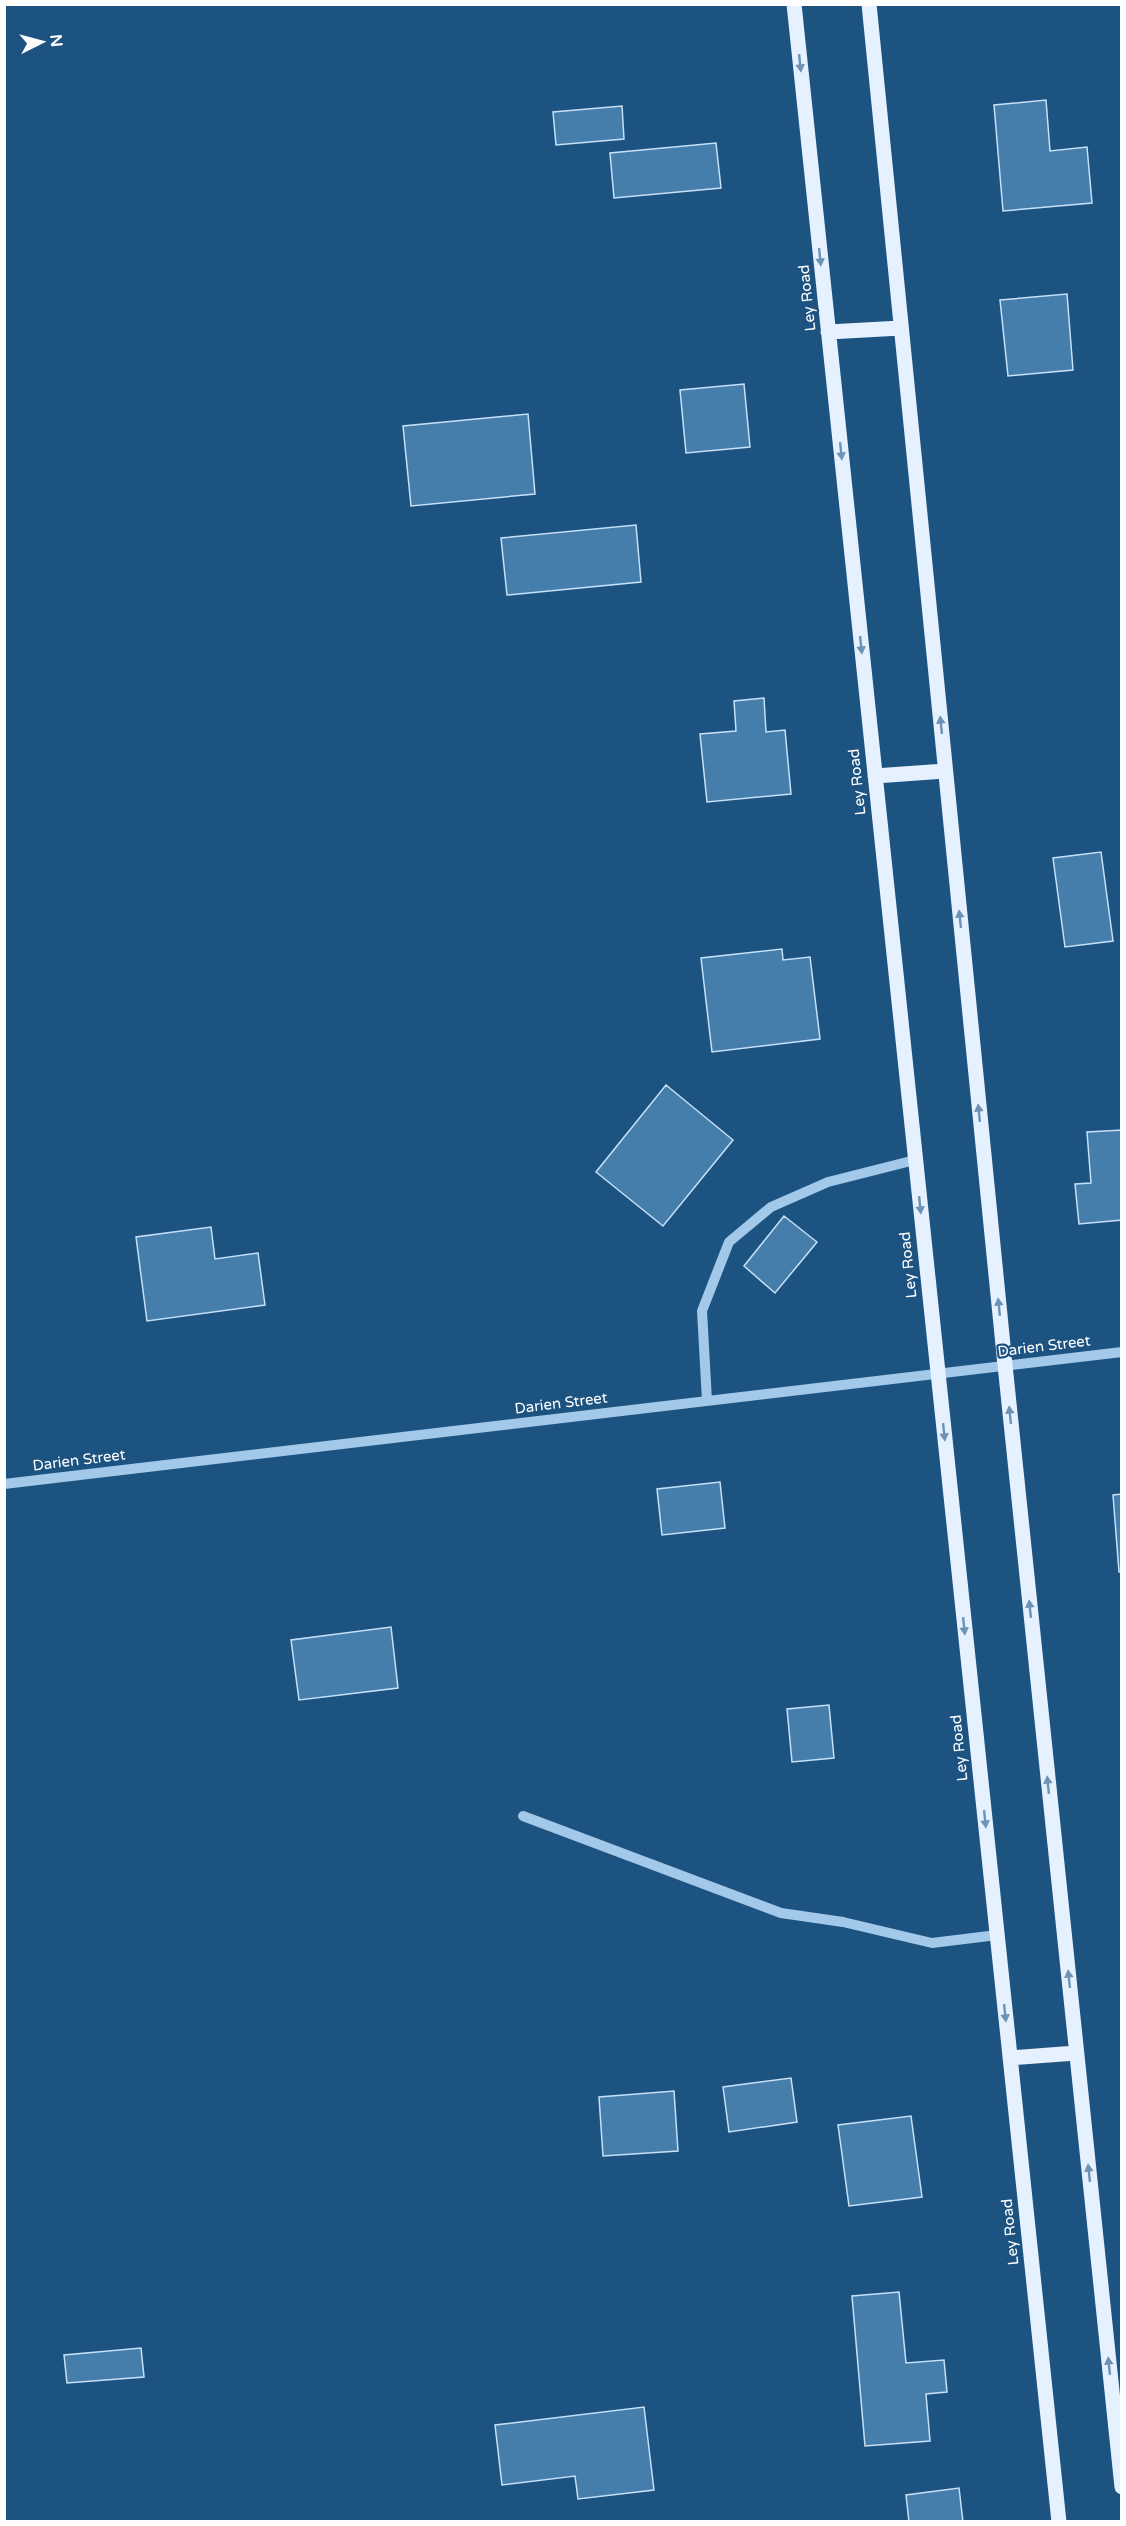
<svg xmlns="http://www.w3.org/2000/svg" width="1126" height="2526" font-family="'Varela Round',sans-serif">
<rect width="100%" height="100%" fill="#1d5381"/>
<path fill="#457dab" stroke="#c6e1f7" stroke-width="1.5" d="M1046,100L1050,151L1087,147L1092,203L1003,211L994,105Z
M622,106L624,139L556,145L553,112Z
M716,143L721,188L614,198L610,153Z
M1067,294L1073,370L1008,376L1000,300Z
M744,384L750,447L686,453L680,390Z
M528,414L535,494L411,506L403,426Z
M636,525L641,582L507,595L501,538Z
M764,698L766,732L785,730L791,794L707,802L700,734L736,731L734,701Z
M1101,852L1113,941L1065,947L1053,858Z
M782,949L783,960L810,957L820,1039L712,1052L701,958Z
M666,1085L733,1140L663,1226L596,1172Z
M1122,1130V1220L1079,1224L1075,1184L1091,1183L1087,1132Z
M784,1216L817,1242L775,1293L744,1266Z
M211,1227L215,1259L258,1253L265,1305L147,1321L136,1237Z
M720,1482L725,1528L662,1535L657,1489Z
M1122,1494V1572H1119L1113,1495Z
M391,1627L398,1688L299,1700L291,1640Z
M829,1705L834,1758L792,1762L787,1709Z
M791,2078L797,2122L729,2132L723,2087Z
M674,2091L678,2151L603,2156L599,2097Z
M911,2116L922,2197L849,2206L838,2125Z
M899,2292L906,2363L944,2360L947,2392L926,2394L930,2441L865,2446L852,2296Z
M141,2348L144,2377L67,2383L64,2355Z
M644,2407L654,2490L578,2499L575,2476L502,2485L495,2425Z
M959,2488L963,2522H909L906,2495Z"/>
<g fill="none" stroke-linecap="round" stroke-linejoin="round">
<path stroke="#a2c9e9" stroke-width="10" d="M707,1401L702,1311L729,1242L771,1207L828,1182L915,1160
M4,1484L1122,1352
M523,1816L781,1913L843,1922L932,1943L997,1935"/>
<path stroke="#e5f1fe" stroke-width="15" d="M794,4L1059,2522
M869,4L1005,1365L1122,2487
M828,332L901,328
M875,776L945,771
M1010,2058L1076,2053"/>
</g>
<defs><path id="oneway-solid" d="M-6-.8H1V-3.2L6.5 0L1 3.2V.8H-6Z" transform="scale(1.5)"/></defs>
<g fill="#6d92b3">
<use href="#oneway-solid" transform="translate(800 63) rotate(84)"/>
<use href="#oneway-solid" transform="translate(820 257) rotate(84)"/>
<use href="#oneway-solid" transform="translate(841 451) rotate(84)"/>
<use href="#oneway-solid" transform="translate(861 645) rotate(84)"/>
<use href="#oneway-solid" transform="translate(941 725) rotate(-96)"/>
<use href="#oneway-solid" transform="translate(960 919) rotate(-96)"/>
<use href="#oneway-solid" transform="translate(979 1113) rotate(-96)"/>
<use href="#oneway-solid" transform="translate(920 1205) rotate(84)"/>
<use href="#oneway-solid" transform="translate(999 1307) rotate(-96)"/>
<use href="#oneway-solid" transform="translate(1010 1415) rotate(-96)"/>
<use href="#oneway-solid" transform="translate(944 1432) rotate(84)"/>
<use href="#oneway-solid" transform="translate(1030 1609) rotate(-96)"/>
<use href="#oneway-solid" transform="translate(964 1626) rotate(84)"/>
<use href="#oneway-solid" transform="translate(1048 1785) rotate(-96)"/>
<use href="#oneway-solid" transform="translate(985 1819) rotate(84)"/>
<use href="#oneway-solid" transform="translate(1069 1979) rotate(-96)"/>
<use href="#oneway-solid" transform="translate(1005 2013) rotate(84)"/>
<use href="#oneway-solid" transform="translate(1089 2173) rotate(-96)"/>
<use href="#oneway-solid" transform="translate(1109 2366) rotate(-96)"/>
</g>
<g text-anchor="middle" dominant-baseline="central" stroke-width="4.5" stroke-linejoin="round" paint-order="stroke">
<g font-size="15" fill="#fff" stroke="#1d5381">
<text transform="translate(807 298) rotate(-96)">Ley Road</text>
<text transform="translate(857 782) rotate(-96)">Ley Road</text>
<text transform="translate(908 1265) rotate(-96)">Ley Road</text>
<text transform="translate(1044 1346) rotate(-7)">Darien Street</text>
<text transform="translate(561 1403) rotate(-7)">Darien Street</text>
<text transform="translate(79 1460) rotate(-7)">Darien Street</text>
<text transform="translate(959 1748) rotate(-96)">Ley Road</text>
<text transform="translate(1010 2232) rotate(-96)">Ley Road</text>
</g>
</g>
<rect width="1126" height="2526" fill="none" stroke="#ffffff" stroke-width="12"/>
<g transform="translate(42 42) rotate(84)" stroke="#1d5381" stroke-width="4.5" paint-order="stroke">
<path d="M0-4.5L10 22L0 15L-10 22Z" fill="#ffffff"/>
<text y="-9" font-size="16" font-weight="bold" text-anchor="middle" fill="#ffffff">N</text>
</g>
</svg>
